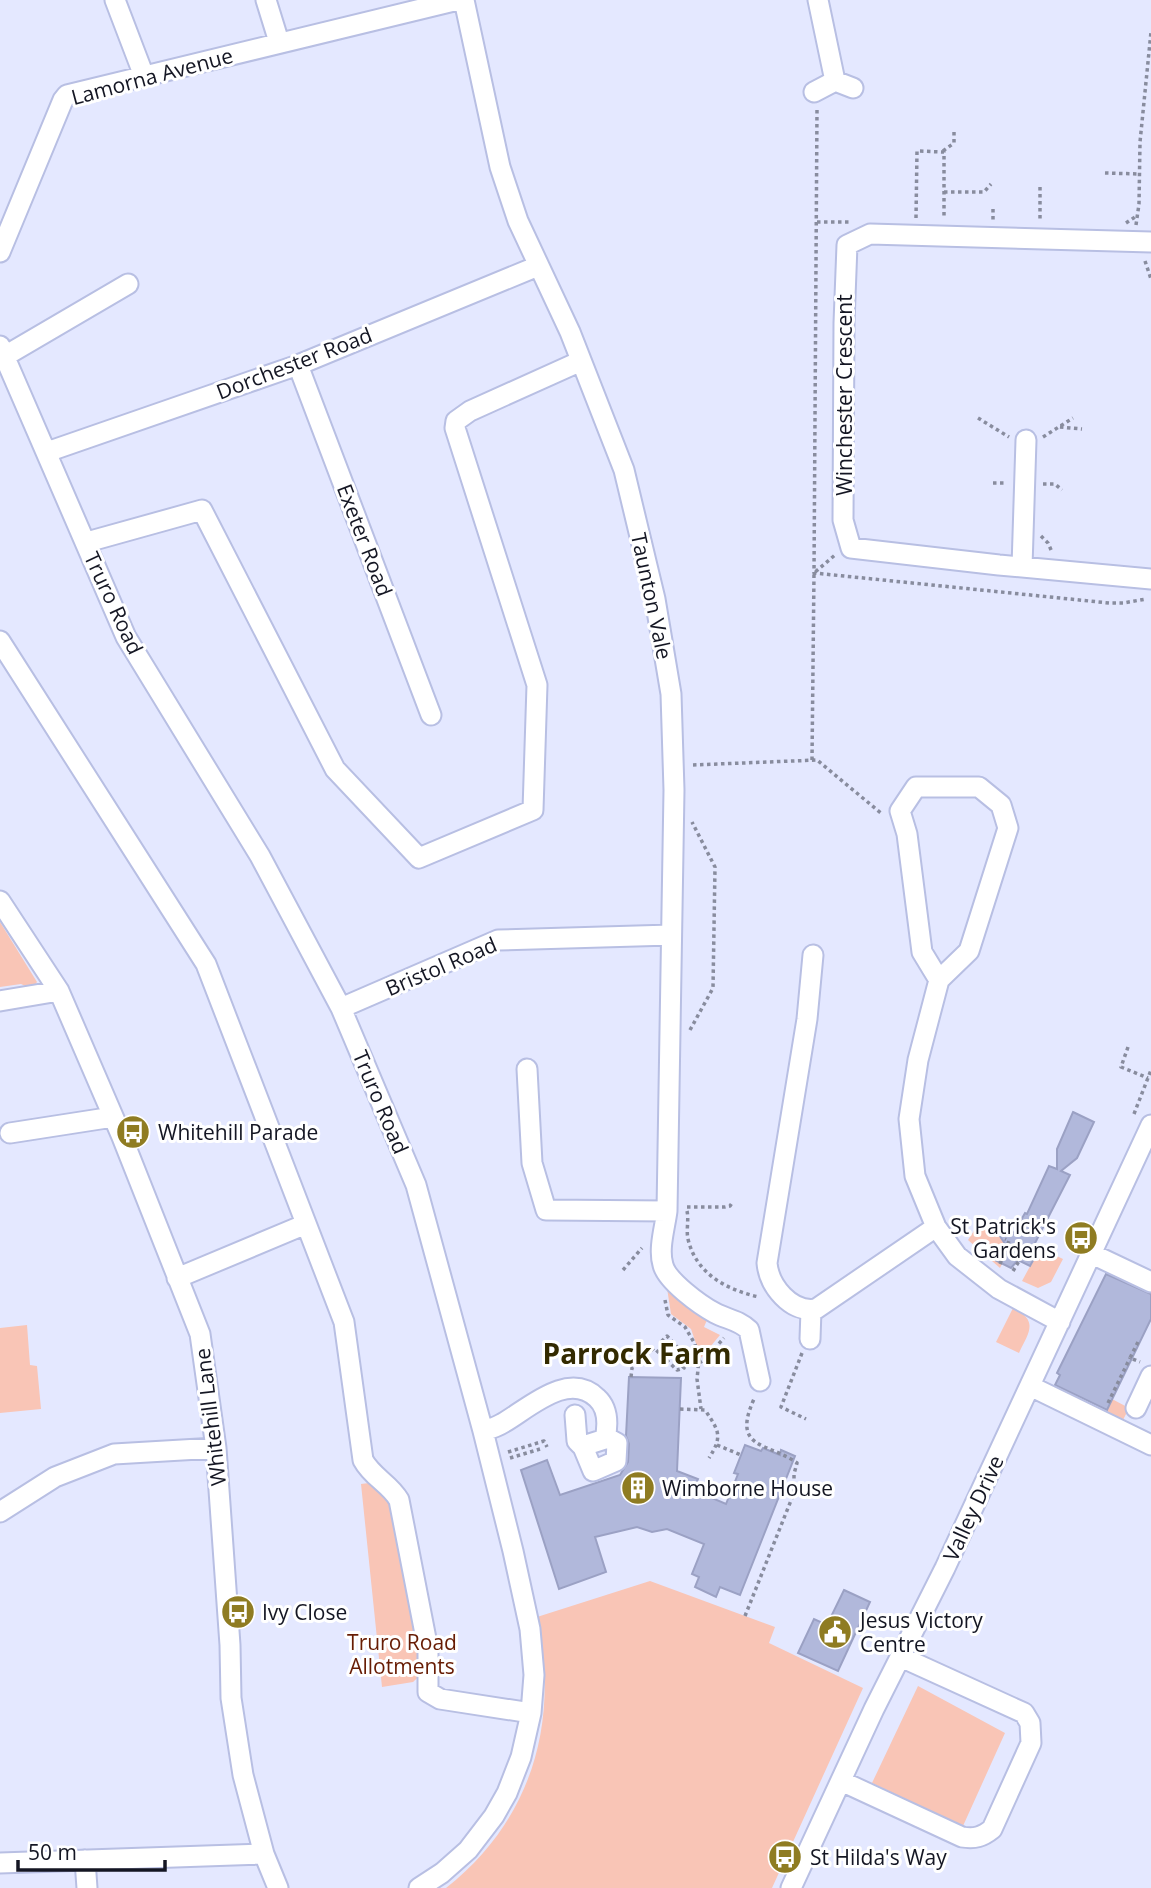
<svg xmlns="http://www.w3.org/2000/svg" width="1151" height="1888" font-family="'Open Sans',sans-serif">
<rect width="100%" height="100%" fill="#e4e8ff"/>
<path fill="#f9c5b6" d="M0,922L37,982L32,989L21,984L0,987Z
M981,1220H988L1013,1234L1000,1262L1002,1264L1000,1268L968,1240Z
M1040,1248L1063,1259L1051,1282L1038,1288L1022,1281Z
M667,1288L689,1308L707,1320L704,1327L720,1335L701,1358L691,1329L671,1314Z
M1013,1308C1039,1321 1029,1332 1019,1353L996,1342Z
M27,1325L30,1365L37,1366L41,1409L0,1413V1328Z
M1112,1399L1129,1408L1122,1422L1106,1413Z
M377,1482L388,1489L425,1671L413,1682L382,1687L361,1484Z
M650,1581L775,1627L769,1643L863,1688L772,1888H446C532,1820 560,1722 537,1617Z
M918,1686L1005,1733L963,1826L872,1783Z"/>
<path fill="#b1b8db" stroke="#9ba1c4" stroke-width="2" d="M1073,1112L1094,1122L1077,1158L1061,1171L1070,1175L1034,1245L1040,1248L1030,1266L1018,1260L1011,1268L975,1250H1009L992,1224L1013,1234L1025,1213L1027,1214L1049,1166L1057,1169V1149Z
M1106,1274L1151,1294V1319L1107,1410L1055,1385L1060,1375L1057,1373Z
M629,1377L681,1378L677,1471L698,1479L693,1490L726,1504L738,1474L734,1473L745,1445L761,1451L763,1448L780,1455L781,1450L795,1456L740,1595L720,1587L716,1597L695,1587L699,1577L692,1574L704,1544L667,1529L652,1532L637,1527L595,1537L606,1572L559,1589L521,1470L547,1460L560,1495L620,1475L628,1462L629,1444L626,1436Z
M844,1590L870,1602L838,1671L798,1653L814,1619L827,1625Z"/>
<g fill="none" stroke-linecap="round" stroke-linejoin="round">
<g stroke="#b8bfe3" stroke-width="23">
<path id="minor" d="M115,0L144,76
M266,0L279,42
M464,0L500,167L518,221L570,332L624,470L655,599L671,694L674,790L667,1211C665,1227 658,1249 663,1265C667,1281 700,1305 715,1313C726,1319 739,1320 749,1330L760,1381
M818,0L835,81
M814,92L835,81L853,88
M1151,242L870,234L847,245L844,323L843,520L851,548L999,565L1151,579
M0,252L63,100L67,95L458,0
M0,346L126,637L260,856L341,1008L416,1185L483,1431L513,1551L530,1629L534,1675L531,1713L521,1757L507,1793L494,1816L468,1850L442,1873L419,1888
M5,356L128,284
M298,365L431,715
M47,452L298,365L538,266
M87,542L202,510L335,769L419,858L533,810L537,685L455,428L456,421L470,411L581,361
M1022,567L1026,440
M0,641L206,964L344,1322L363,1460C372,1477 390,1484 399,1500L428,1649V1692L440,1699L531,1713
M0,901L59,991L122,1137L200,1334L216,1448L230,1645L231,1698L243,1775L264,1854L278,1888
M813,955L807,1019L767,1263C769,1286 791,1313 816,1309L936,1227
M939,980L969,951L1008,828L1001,805L979,787H916L900,811L907,834L922,952L939,980L918,1060L909,1119L915,1176L936,1227L957,1256L999,1289L1060,1322
M0,1001L59,991
M341,1008L498,940L671,935
M527,1069L532,1163L546,1210L667,1211
M10,1133L113,1117
M1092,1254L1151,1282
M177,1278L306,1224
M810,1339L811,1310
M1030,1386L1151,1445
M1136,1408L1151,1376
M575,1415L577,1441L583,1447L593,1471L616,1461L617,1443L606,1437
M483,1431C490,1429 497,1427 503,1423C528,1409 568,1370 597,1398C608,1408 608,1425 605,1439L583,1446
M0,1512L55,1477L114,1454L216,1448
M841,1781L962,1837C975,1839 982,1837 992,1829L1031,1743L1030,1723L1024,1713L901,1657
M85,1860L87,1888
M0,1863L264,1854
M791,1888L874,1709L945,1568L1151,1125"/>
</g>
<path stroke="#888c9e" stroke-width="3.5" stroke-dasharray="3.5 3.5" stroke-linecap="butt" d="M817,110L814,573L1109,603H1123L1146,599
M943,151L954,143V131
M1105,173L1140,174
M1040,187V220
M944,192H984L991,184
M993,209V220
M916,218L917,151L944,152V217
M817,222H849
M1126,223L1135,217
M1136,225L1139,204L1140,142L1151,32
M1145,261L1151,279
M978,418L1009,437
M1060,427L1082,429
M1043,437L1073,418
M993,483H1005
M1043,484H1055L1062,490
M1041,536L1048,543L1052,552
M812,760L814,573L835,555
M693,765L817,760L882,814
M690,1030L713,988L715,867L692,822
M1128,1047L1121,1067L1148,1078
M1134,1114L1151,1070
M687,1207H725L730,1206L732,1203
M687,1211C689,1220 686,1230 688,1239C696,1274 727,1290 759,1297
M1000,1264L1009,1241L1005,1239
M623,1270L642,1248
M1013,1271L1019,1261
M665,1300L668,1315L685,1327L695,1344L699,1360L697,1379L701,1409
M1138,1342L1130,1358L1140,1362
M802,1353L781,1407L806,1419
M699,1363L704,1360L724,1338
M631,1377L632,1368L654,1348L677,1370L684,1368L662,1341L667,1336L693,1364L698,1366
M1108,1403L1130,1358
M680,1409L705,1410C719,1431 723,1436 709,1458
M717,1445L741,1455
M508,1452L544,1441L547,1447
M510,1458L540,1449
M745,1616L794,1493V1474L797,1463C768,1442 731,1450 754,1399"/>
<use href="#minor" stroke="#fff" stroke-width="19"/>
</g>
<defs>
<g id="bus-disc" transform="scale(1.75)"><circle r="9.5" fill="#8f7c22" stroke="#fff"/><path d="M-5-6H5V4H4V6H2V4H-2V6H-4V4H-5ZM-3.5-4V0h7V-4ZM-3.5 1.2v1.5H-2V1.2ZM2 1.2v1.5H3.5V1.2Z" fill="#fff"/></g>
<g id="building-disc" transform="scale(1.75)"><circle r="9.5" fill="#8f7c22" stroke="#fff"/><path d="M-4-6H4V6H1V3H-1V6H-4ZM-2.5-4.3h1.7v1.8h-1.7ZM.8-4.3h1.7v1.8H.8ZM-2.5-1h1.7V.8h-1.7ZM.8-1h1.7V.8H.8Z" fill="#fff"/></g>
<g id="civic-disc" transform="scale(1.75)"><circle r="9.5" fill="#8f7c22" stroke="#fff"/><path d="M-.6-6.5H3V-4.5H.6V-3L4-1V1h2V6H-6V1h2V-1L-.6-3ZM-1.2 2.5V6h2.4V2.5Z" fill="#fff"/></g>
</defs>
<g fill-rule="evenodd">
<use href="#bus-disc" x="133" y="1132"/>
<use href="#bus-disc" x="1081" y="1238"/>
<use href="#building-disc" x="638" y="1488"/>
<use href="#bus-disc" x="238" y="1612"/>
<use href="#civic-disc" x="835" y="1632"/>
<use href="#bus-disc" x="785" y="1857"/>
</g>
<g text-anchor="middle" dominant-baseline="central" stroke-width="6" stroke-linejoin="round" paint-order="stroke">
<g font-size="21" fill="#141623" stroke="#fff">
<text transform="translate(152 76) rotate(-15)">Lamorna Avenue</text>
<text transform="translate(294 363) rotate(-21)">Dorchester Road</text>
<text transform="translate(844 395) rotate(-90)">Winchester Crescent</text>
<text transform="translate(365 540) rotate(69)">Exeter Road</text>
<text transform="translate(652 596) rotate(78)">Taunton Vale</text>
<text transform="translate(114 603) rotate(65)">Truro Road</text>
<text transform="translate(441 966) rotate(-23)">Bristol Road</text>
<text transform="translate(381 1102) rotate(67)">Truro Road</text>
<text transform="translate(210 1417) rotate(-97)">Whitehill Lane</text>
<text transform="translate(973 1508) rotate(-65)">Valley Drive</text>
</g>
<g font-size="21" fill="#141623" stroke="#fff" text-anchor="start">
<text x="158" y="1132">Whitehill Parade</text>
<text x="1056" y="1226" text-anchor="end">St Patrick's<tspan x="1056" dy="24">Gardens</tspan></text>
<text x="662" y="1488">Wimborne House</text>
<text x="262" y="1612">Ivy Close</text>
<text x="860" y="1620">Jesus Victory<tspan x="860" dy="24">Centre</tspan></text>
<text x="810" y="1857">St Hilda's Way</text>
</g>
<g font-size="21" fill="#671c04" stroke="#fff">
<text x="402" y="1642">Truro Road<tspan x="402" dy="24">Allotments</tspan></text>
</g>
<g font-size="28" font-weight="bold" fill="#332a00" stroke="#fff">
<text x="637" y="1353">Parrock Farm</text>
</g>
</g>
<path d="M18 1860v10h147v-10" fill="none" stroke="#141623" stroke-width="3.5"/>
<text x="28" y="1860" font-size="21" fill="#141623" stroke="#ffffff" stroke-width="5" paint-order="stroke">50 m</text>
</svg>
